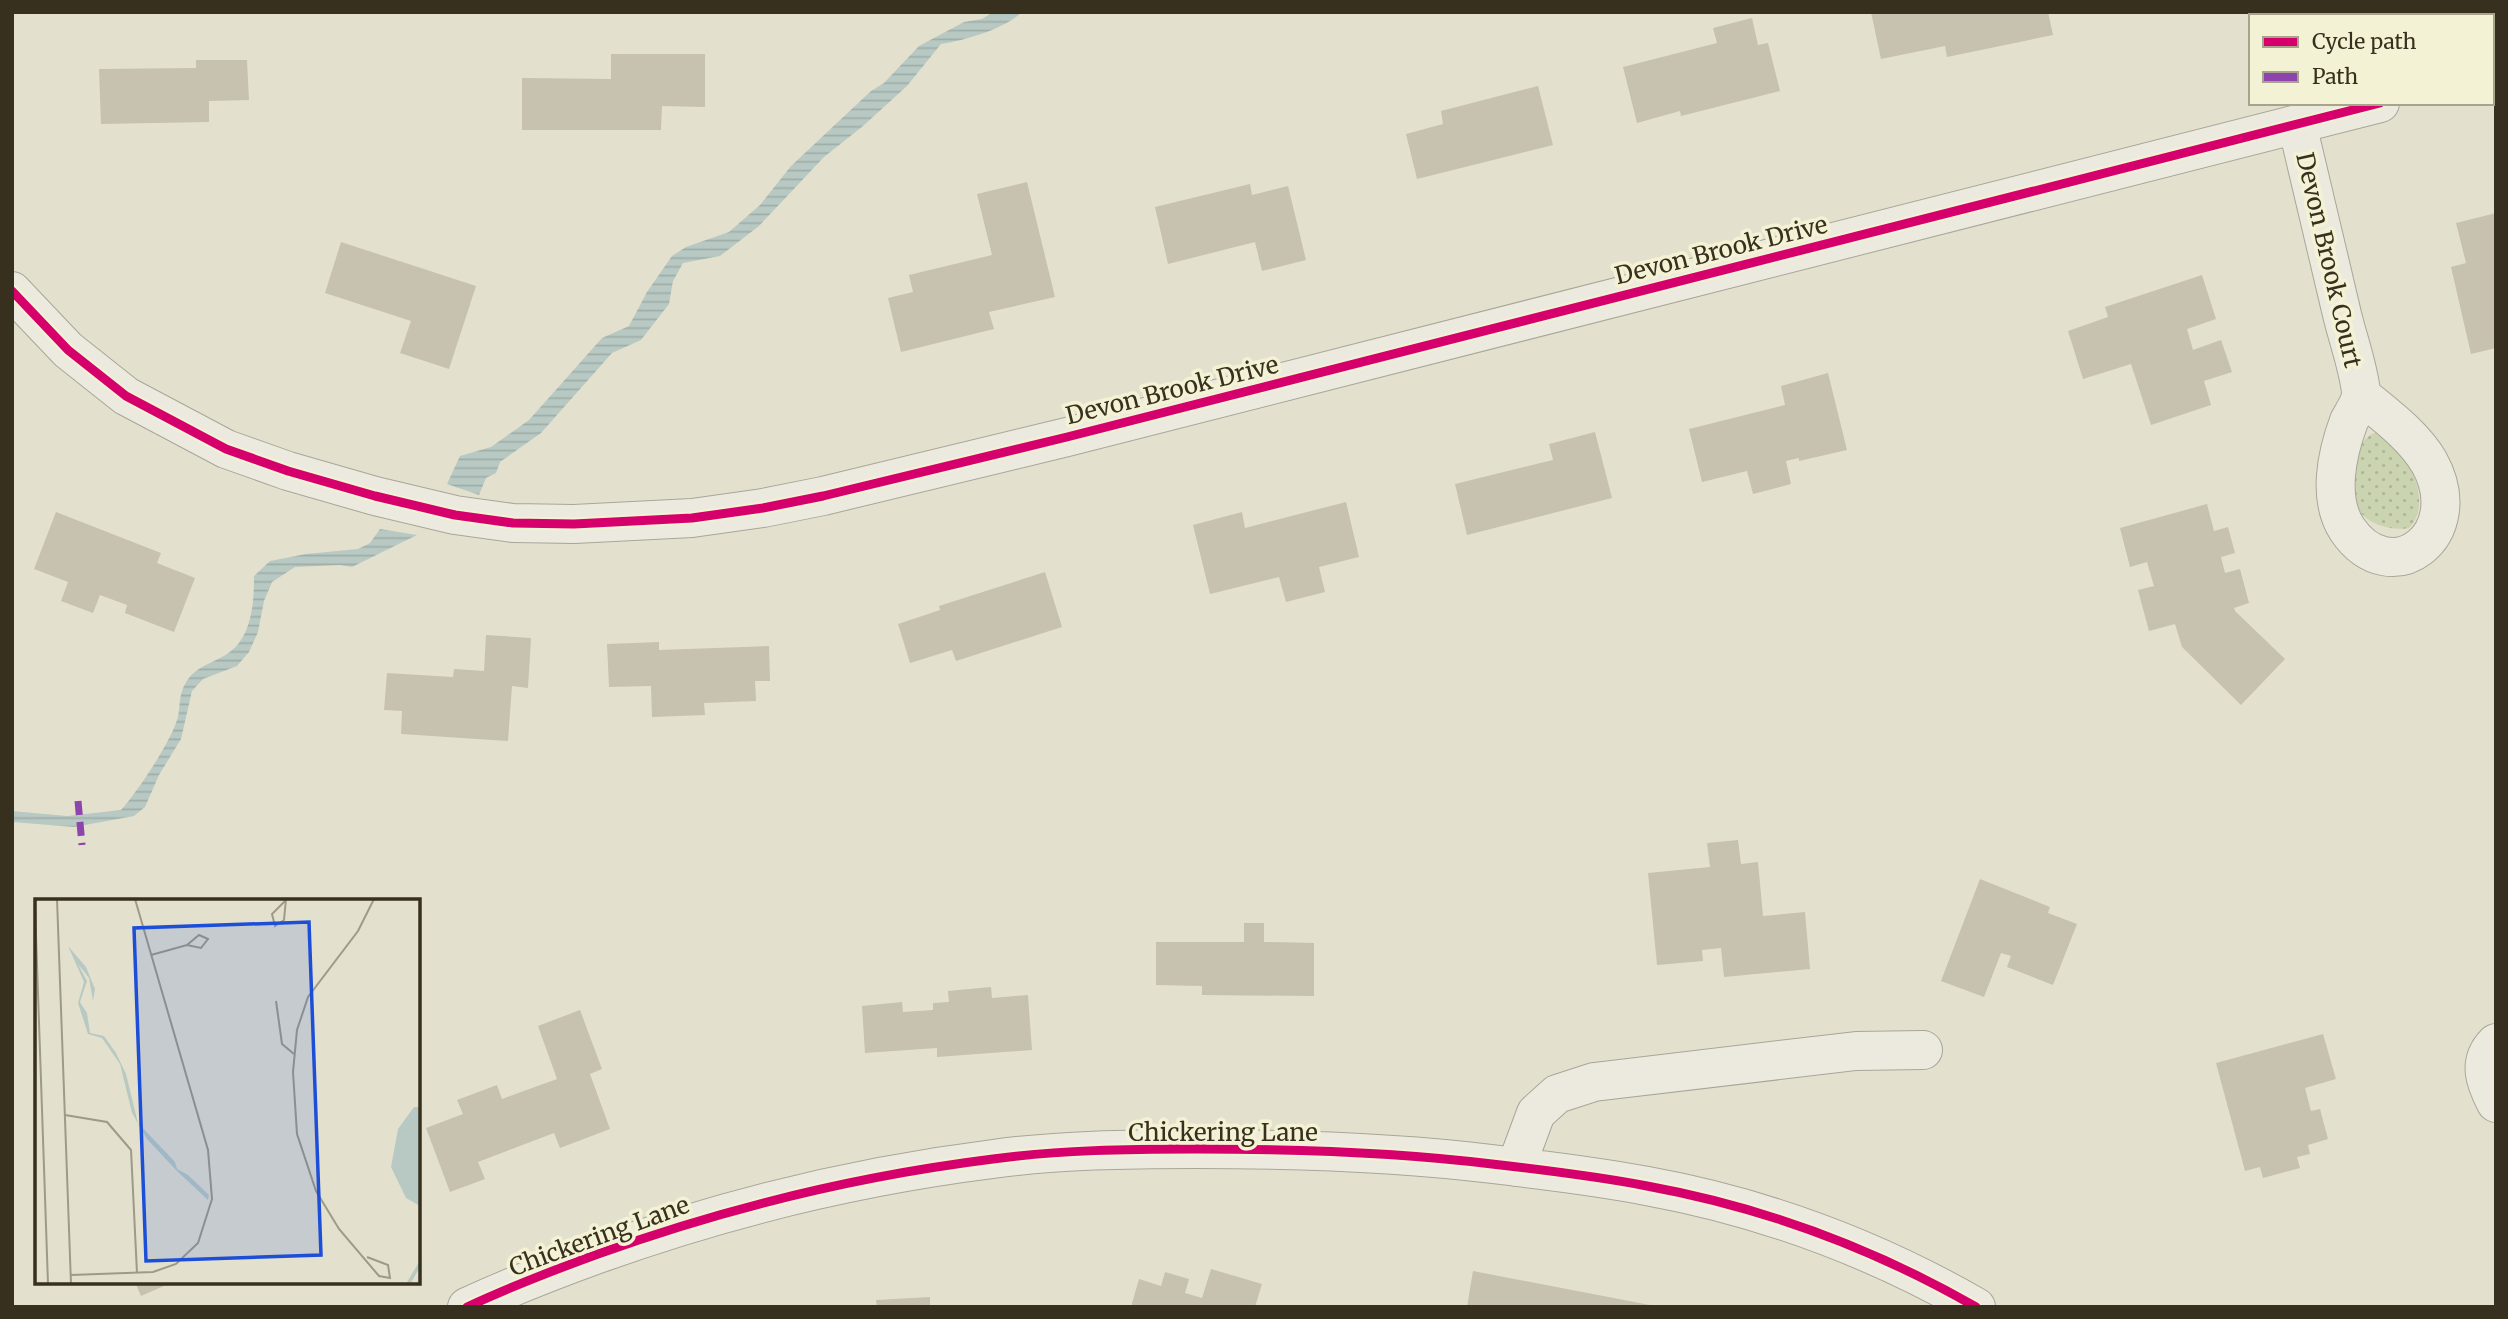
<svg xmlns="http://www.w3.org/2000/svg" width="2508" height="1319" font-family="Merriweather,serif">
<defs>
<pattern id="grass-dots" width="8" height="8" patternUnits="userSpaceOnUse" patternTransform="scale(1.75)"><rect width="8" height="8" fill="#cbd4b1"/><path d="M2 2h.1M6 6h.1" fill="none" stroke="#afb698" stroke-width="1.8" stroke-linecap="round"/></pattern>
<pattern id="water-rules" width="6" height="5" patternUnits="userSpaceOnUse" patternTransform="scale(1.75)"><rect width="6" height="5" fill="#b8c9c3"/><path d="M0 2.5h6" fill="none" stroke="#9fada7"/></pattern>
</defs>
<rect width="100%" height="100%" fill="#e3e1ce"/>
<path fill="url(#grass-dots)" d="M2381,431C2388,439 2397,447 2403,456C2417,475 2428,509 2409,528C2390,532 2359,522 2354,500C2349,477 2353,435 2381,431Z"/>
<path fill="url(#water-rules)" d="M993,12H1022C1004,29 966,40 941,44L907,86L863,126L824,157L759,226L720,256L683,263L673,281L669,304L641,340L612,353L541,433L500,462L496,473L486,478L479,495L447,484L460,456L491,447L529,420L602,338L629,326L647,292L672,256L686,247L729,232L760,205L791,166L871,91L884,83L919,46L964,22L982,19Z
M380,529L417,535L352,567L340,565L295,567L272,582L264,601L258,632L249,652L237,666L203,679L192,691L181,739L159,775L145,807L134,816L74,827L12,822V811L67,816L121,810C138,791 171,742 178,717C180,707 179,696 184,686C194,666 210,665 227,654C252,638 254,603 254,576L270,561L306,554L358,549L370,543Z"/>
<path fill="#c7c1af" d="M1871,12H2048L2053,35L1947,57L1945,46L1881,59Z
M1752,18L1758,45L1768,43L1780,91L1681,116L1680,111L1637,123L1623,67L1717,43L1713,28Z
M611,54H705V107L662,106L661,130H522V78L611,79Z
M196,60H247L249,100L209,101V122L101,124L99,69L196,68Z
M1538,86L1553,145L1417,179L1406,134L1443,124L1441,111Z
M1027,182L1055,297L989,312L994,329L901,352L888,298L913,292L909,275L992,255L977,194Z
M1250,184L1252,195L1288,186L1306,260L1262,271L1255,242L1168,264L1155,207Z
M2496,213V348L2471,354L2451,267L2466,263L2456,223Z
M341,242L476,286L449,369L400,353L411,321L325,293Z
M2202,275L2216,319L2187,329L2193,350L2221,340L2232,372L2204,381L2211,405L2151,425L2131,364L2083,379L2068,331L2108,317L2105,307Z
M1828,373L1847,450L1799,461V458L1786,461L1791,484L1753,494L1747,471L1702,482L1689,429L1785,405L1781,386Z
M1595,432L1612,498L1467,535L1455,484L1553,460L1549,444Z
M1346,502L1359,557L1319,567L1325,592L1286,602L1279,577L1210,594L1193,525L1242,512L1245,528Z
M2207,504L2214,531L2228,527L2235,553L2221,557L2225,573L2240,569L2249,603L2234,608L2235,611L2285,659L2241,705L2182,647L2175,624L2149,631L2138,590L2154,586L2151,576L2147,562L2130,567L2120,528Z
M56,512L161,553L157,563L195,578L174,632L125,613L127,605L100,595L93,613L61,601L68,582L34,569Z
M1045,572L1062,627L956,661L952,650L910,663L898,624L940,610L939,606Z
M486,635L531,638L528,688L512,686L508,741L401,734L402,711L384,710L387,673L453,677L454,669L484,671Z
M659,642V650L769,646L770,681H755L756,701L704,703L705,715L652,717L651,686L609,687L607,644Z
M1738,840L1741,864L1758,862L1763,916L1805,912L1810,969L1724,977L1721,948L1702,950L1703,961L1657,965L1648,873L1710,867L1707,843Z
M1980,879L2050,907L2048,913L2077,924L2053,985L2007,967L2011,956L2001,953L1984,997L1941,981Z
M1244,923H1264V942L1314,943V996L1202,995V986L1156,985V942H1244Z
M991,987L992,998L1028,995L1032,1050L937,1057V1048L865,1053L862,1006L902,1002L903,1012L933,1010V1003L949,1002L948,991Z
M580,1010L602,1069L590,1074L610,1129L560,1148L554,1133L478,1162L485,1179L450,1192L426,1128L463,1114L457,1100L497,1085L502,1099L557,1079L538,1026Z
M2323,1034L2336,1079L2305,1088L2311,1111L2320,1109L2328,1139L2308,1145L2310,1154L2297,1157L2300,1168L2263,1178L2260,1167L2245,1171L2216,1063Z
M1211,1269L1262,1284L1255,1307H1131L1139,1279L1161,1286L1165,1272L1189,1279L1185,1293L1202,1298Z
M1473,1271L1650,1305V1307H1467Z
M135,1282H173L141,1296Z
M930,1297V1307H877L876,1300Z"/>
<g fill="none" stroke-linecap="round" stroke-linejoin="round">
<g stroke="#a8a697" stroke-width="40">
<path id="minor" d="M2492,75L2496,74
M2297,124C2312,186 2326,248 2341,310C2347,337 2358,365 2361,392C2362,401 2353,413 2349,421C2337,453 2327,498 2347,529C2391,594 2470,535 2429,462C2413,435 2385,415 2361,395
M12,291L68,350L126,396L226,449L288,471L375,496L455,515L513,523L574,524L692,518L763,508L823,496L1067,437L2380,103
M2496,1043C2477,1062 2485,1082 2496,1103
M1516,1167L1536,1113L1557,1094L1594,1082L1856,1051L1923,1050
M467,1307C510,1287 554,1270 598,1254C726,1208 857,1176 993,1159C1059,1150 1128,1149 1196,1149C1295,1149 1394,1152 1492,1164C1544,1170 1596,1176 1647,1186C1762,1207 1875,1249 1976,1307"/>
</g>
<use href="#minor" stroke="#eceadf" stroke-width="38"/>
<path stroke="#8e44ad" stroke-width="7" stroke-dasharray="14 7" stroke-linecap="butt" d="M78,801L82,845"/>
<g stroke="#f4f2d4" stroke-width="13">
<path id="cycleway" d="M12,291L68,350L126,396L226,449L288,471L375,496L455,515L513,523L574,524L692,518L763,508L823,496L1067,437L2380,103
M467,1307C510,1287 554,1270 598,1254C726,1208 857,1176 993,1159C1059,1150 1128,1149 1196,1149C1295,1149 1394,1152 1492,1164C1544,1170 1596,1176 1647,1186C1762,1207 1875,1249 1976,1307"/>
</g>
<use href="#cycleway" stroke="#d6006c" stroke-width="9"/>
</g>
<g text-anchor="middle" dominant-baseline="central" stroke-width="7" stroke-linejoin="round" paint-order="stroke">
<g font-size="24" fill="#37301f" stroke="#f4f2d4">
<text transform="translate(1721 250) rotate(-14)">Devon Brook Drive</text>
<text transform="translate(2329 260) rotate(77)">Devon Brook Court</text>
<text transform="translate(1172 390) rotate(-14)">Devon Brook Drive</text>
<text x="1223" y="1132">Chickering Lane</text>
<text transform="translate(599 1236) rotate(-20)">Chickering Lane</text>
</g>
</g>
<g transform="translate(35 899)">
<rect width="385" height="385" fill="#e3e1ce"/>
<path d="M33,47L51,68L60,90L58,102L54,79L43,65L52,82L45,103L52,114L55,134L69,137L81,154L91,175L103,224L140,263L142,270L153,276L174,296L173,301L142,272L112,240L97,214L85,165L67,139L53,135L43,104L49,83ZM379,208H385V307L371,299L356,268L363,230Z" fill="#b8c9c3"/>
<path fill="none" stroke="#b8c9c3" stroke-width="3.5" d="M373,385L385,365"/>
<path fill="none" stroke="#9e9a88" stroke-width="2" d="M22,0L36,385M250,2L237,15L240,27L249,21L251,0M0,7L13,385M116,56L152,46L166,49L173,40L164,36L152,46M241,102L247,145L259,155M30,216L72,223L96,251L102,374M332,358L353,366L355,379L344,377L304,330L281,292L262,235L258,173L262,131L273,98L323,32L339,0M36,376L118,373L141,365L163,344L177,300L173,251L100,0"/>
<path fill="#1d4ed8" fill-opacity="0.15" stroke="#1d4ed8" stroke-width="3.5" d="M274,23L286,356L111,362L99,29Z"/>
<rect width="385" height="385" fill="none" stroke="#37301f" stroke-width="3.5"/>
</g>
<rect width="2508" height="1319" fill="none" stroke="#37301f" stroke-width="28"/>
<rect x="2249" y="14" width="245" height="91" fill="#f4f2d4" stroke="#a8a48c" stroke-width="2"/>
<rect x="2263" y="37" width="35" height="10" fill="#d6006c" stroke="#a8a48c" stroke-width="2"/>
<text x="2312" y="49" font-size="21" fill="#37301f">Cycle path</text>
<rect x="2263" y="72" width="35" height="10" fill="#8e44ad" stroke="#a8a48c" stroke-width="2"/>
<text x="2312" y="84" font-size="21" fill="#37301f">Path</text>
</svg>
